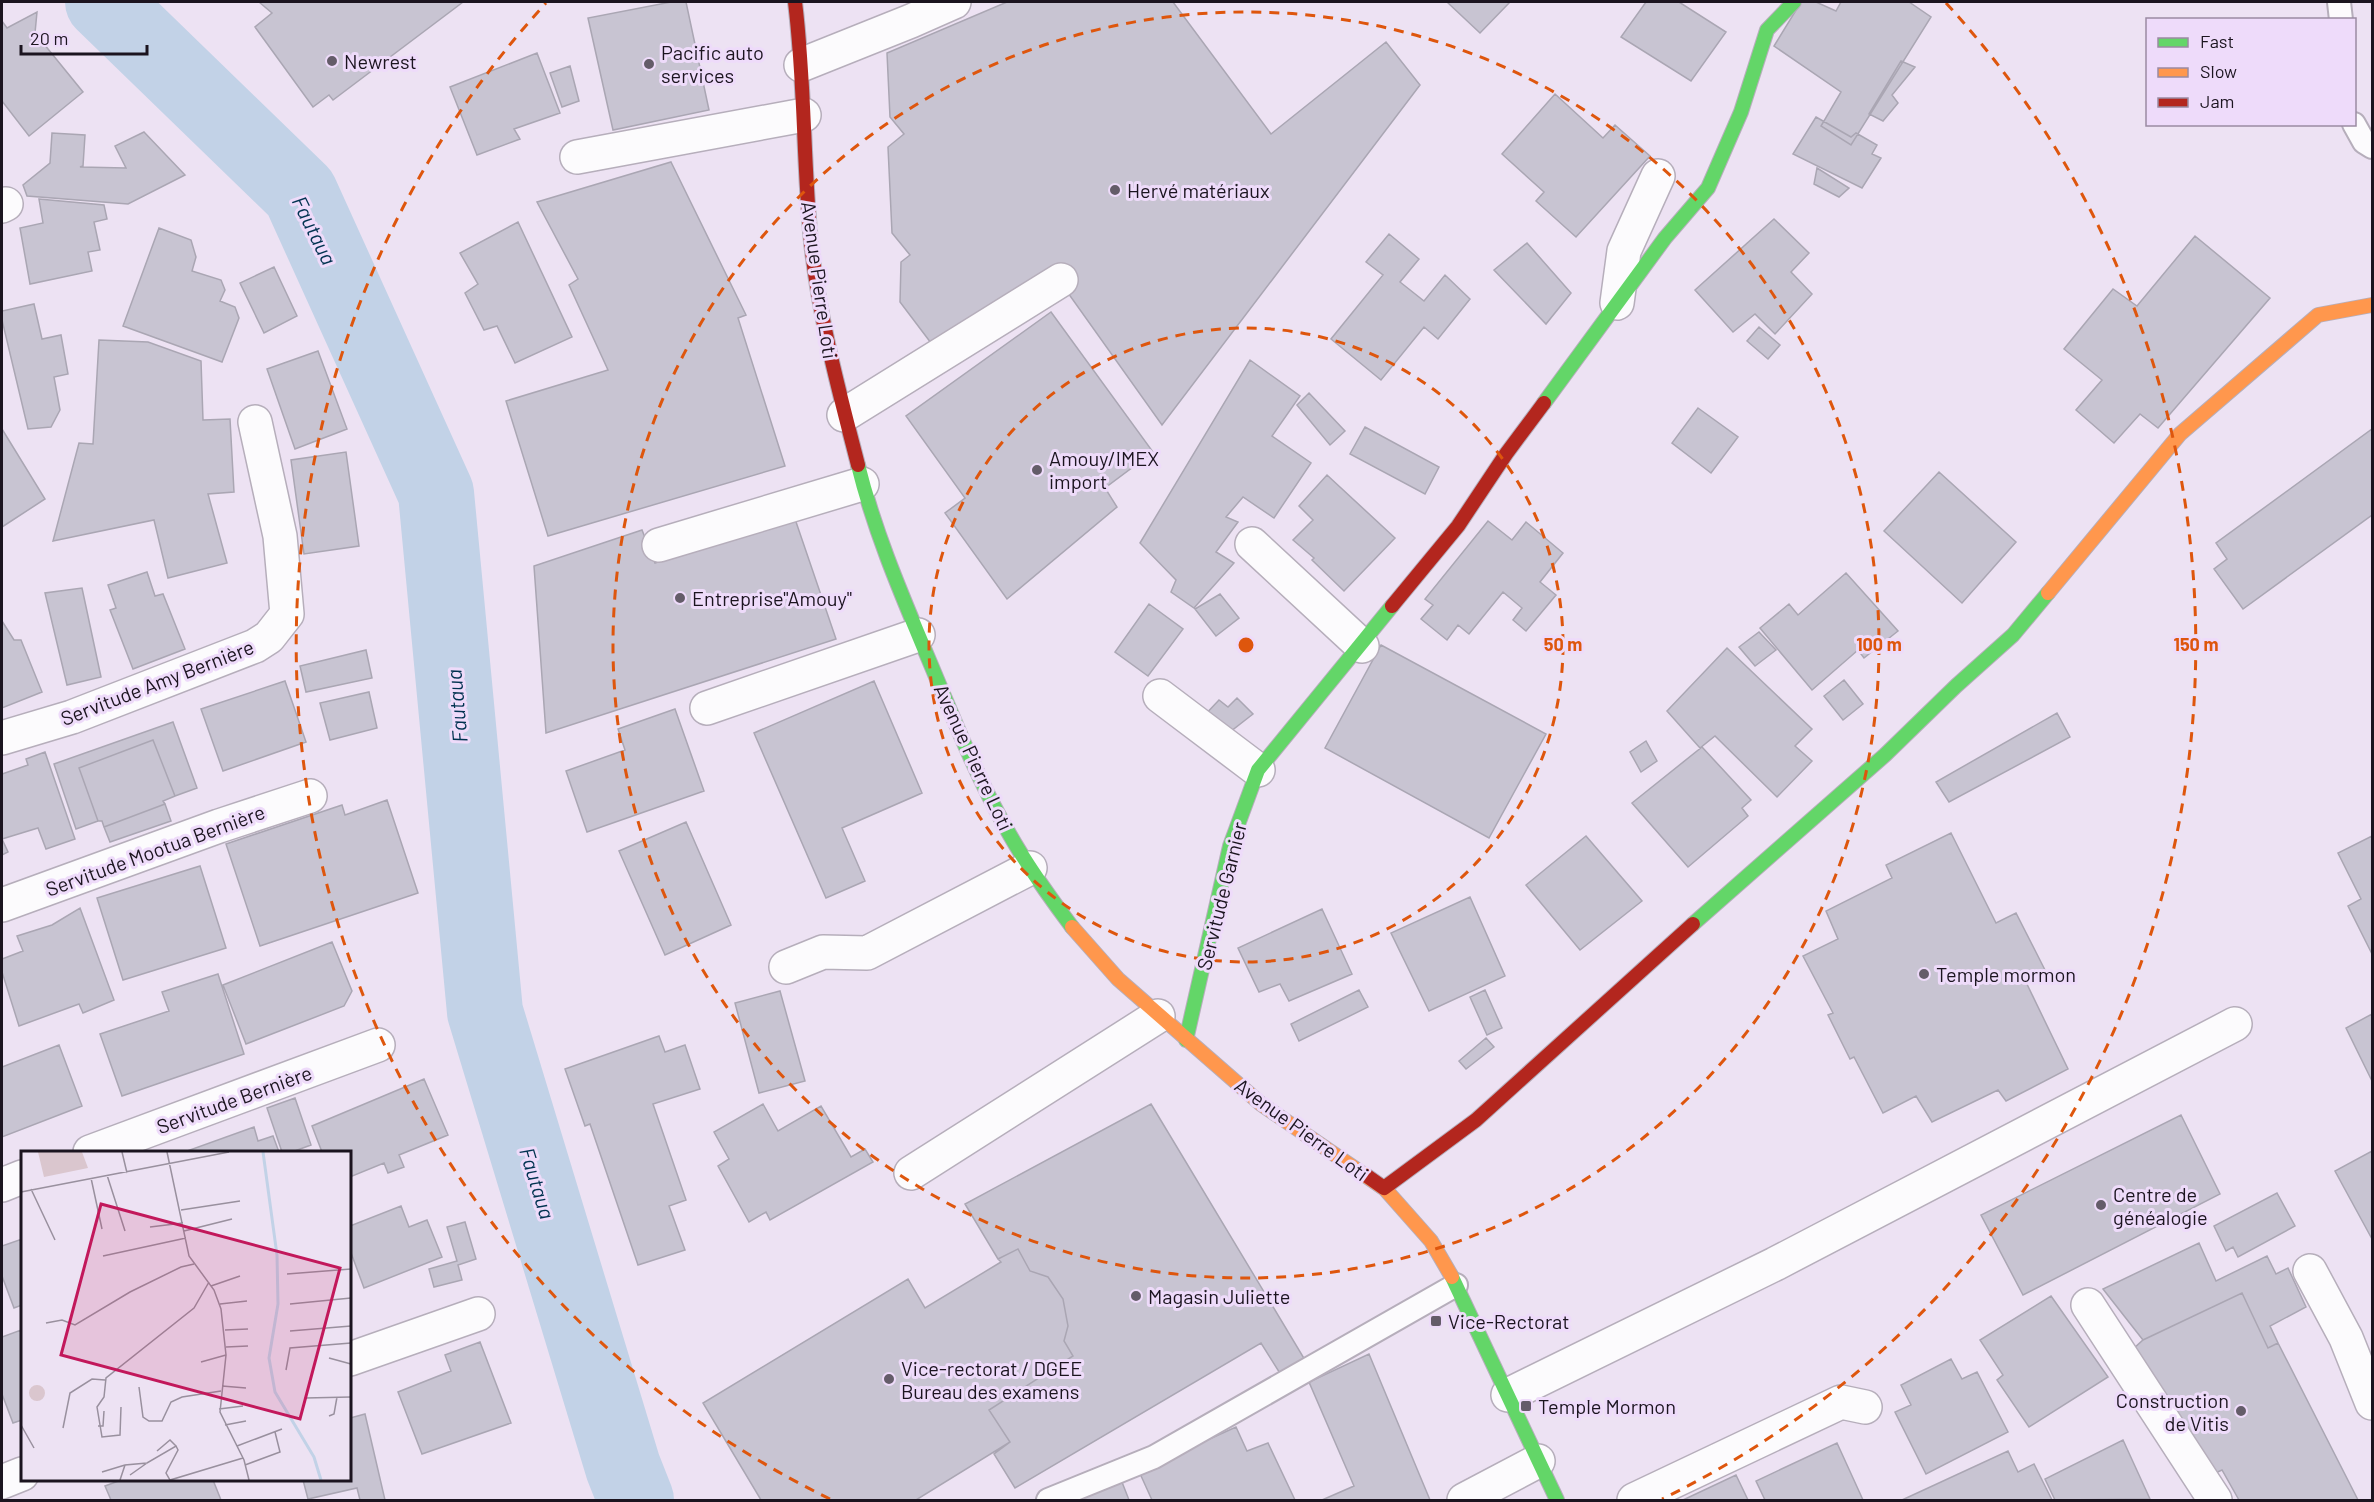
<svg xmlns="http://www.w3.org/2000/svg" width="2374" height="1502" font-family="Barlow,sans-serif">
<rect width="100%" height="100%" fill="#ede2f3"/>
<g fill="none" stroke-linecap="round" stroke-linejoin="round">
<path stroke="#c2d2e7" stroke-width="76" d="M103,2L300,193L436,493L485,1012L623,1467L636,1500"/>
</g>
<path fill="#c8c4d2" stroke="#aaa6b3" stroke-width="1.5" d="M259,2H463L333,100L329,95L313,107L255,27L272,13Z
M671,2H686L709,110L613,130L588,18Z
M1007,2H1173L1271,134L1386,42L1420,85L1162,425L1051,269L931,343L900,302L901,262L910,255L892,233L888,147L904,134L890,117L887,53Z
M1447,2H1510L1480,33Z
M1646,2H1679L1726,32L1691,81L1621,37Z
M1801,2H1816L1836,11L1841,2H1909L1931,17L1851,145L1821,126L1841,92L1774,46Z
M37,12L35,33L83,92L29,136L2,101V21L7,28Z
M537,53L560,113L514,129L520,139L477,155L450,87Z
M1901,61L1915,67L1892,95L1898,103L1883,121L1869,114Z
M570,66L579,101L562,107L550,73Z
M1555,94L1603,138L1615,125L1650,156L1576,237L1536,201L1544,192L1502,154Z
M1816,117L1851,137L1856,133L1877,145L1872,154L1881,158L1862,188L1793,154Z
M144,132L185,175L128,204L27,196L23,185L50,163L52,133L85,135L83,166L80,167L126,168L115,146Z
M671,162L746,315L738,318L785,466L548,536L506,401L608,370L569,285L578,279L537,202Z
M1817,168L1849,188L1839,197L1814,184Z
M39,199L104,205L107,219L94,222L100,250L88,252L92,271L30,284L20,228L43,223Z
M1774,219L1809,253L1791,272L1812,294L1775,334L1755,314L1733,332L1695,290Z
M518,222L572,337L515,363L497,326L484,330L465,293L478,284L460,253Z
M159,228L191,240L196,257L192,271L221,280L225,290L220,301L235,307L239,318L222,362L123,326Z
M1389,234L1419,259L1400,282L1424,301L1445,275L1470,299L1438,339L1424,327L1381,380L1331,339L1383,275L1366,262Z
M2195,236L2270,298L2158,428L2140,414L2114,443L2076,410L2102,380L2064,349L2113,289L2137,306Z
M1527,243L1571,293L1546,324L1494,270Z
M274,267L297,316L264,333L240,283Z
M34,304L42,339L61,335L68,374L54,377L60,410L51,427L28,429L2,320V311Z
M1051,312L1153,452L1105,488L1117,507L1007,599L945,513L965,498L906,416Z
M1759,327L1780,345L1768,359L1747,341Z
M99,340L148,342L201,361L203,420L230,419L234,492L208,494L227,563L168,578L154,520L53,541L79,443L93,444Z
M318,351L347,429L295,449L267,369Z
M1250,360L1300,396L1272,436L1311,463L1274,518L1243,497L1226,517L1238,522L1216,552L1234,563L1194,608L1171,592L1176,580L1140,543Z
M1309,393L1345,431L1330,445L1297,405Z
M1698,408L1738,437L1711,473L1672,443Z
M1365,427L1439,467L1425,494L1350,454Z
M2,429L45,499L2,527Z
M2372,429V515L2243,609L2214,569L2227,559L2216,543Z
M346,452L359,546L304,554L291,460Z
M1939,472L2016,542L1962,603L1884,531Z
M1327,475L1395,538L1344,591L1312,560L1314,558L1293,540L1313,520L1299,506Z
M794,516L836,639L546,733L534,566L642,530L655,563Z
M1488,521L1512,540L1526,522L1563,553L1540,582L1556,595L1526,631L1513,620L1522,608L1503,592L1469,634L1458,625L1447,640L1421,619L1433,605L1425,599Z
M147,572L155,596L163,594L185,649L133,669L110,610L116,608L108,585Z
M1846,573L1898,631L1864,658L1858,650L1812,690L1760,628L1789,604L1798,615Z
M82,588L101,677L67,685L45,593Z
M1220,594L1239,618L1216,636L1195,609Z
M1149,604L1183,629L1148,676L1115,652Z
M2,621L14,640H21L42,692L2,708Z
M1759,632L1776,650L1755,666L1739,647Z
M1381,645L1546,734L1489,838L1325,748Z
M1727,648L1812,729L1795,746L1812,761L1777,797L1715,736L1700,748L1667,711Z
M366,650L372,678L306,692L300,666Z
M1844,680L1863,704L1843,720L1824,696Z
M285,681L306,742L223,771L201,709Z
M874,681L922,793L842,828L865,881L826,898L754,733Z
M369,692L377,728L330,740L320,703Z
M1237,698L1253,714L1226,735L1203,717L1219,700L1228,707Z
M675,709L704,791L587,832L566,771L625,750L618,729Z
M2057,713L2070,737L1949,802L1936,782Z
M173,722L197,788L175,796L153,740L79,768L98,821L76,829L54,764Z
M153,740L175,796L163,801L165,804L104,827L102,821H98L79,768Z
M1646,741L1657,761L1641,772L1630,752Z
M1702,747L1751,800L1742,808L1748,816L1688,867L1632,803Z
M45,752L75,839L46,849L38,828L2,839L8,852L2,855V774L28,765L26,759Z
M387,800L418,893L260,946L226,844L342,805L345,815Z
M165,804L171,821L110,842L104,827Z
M686,822L731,925L665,955L619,851Z
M1951,833L1996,923L2016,913L2045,970L2024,978L2068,1069L2006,1101L1998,1090L1932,1122L1916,1096L1883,1113L1854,1057L1850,1059L1828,1015L1833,1013L1803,956L1838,939L1826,911L1892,878L1886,865Z
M1586,836L1642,901L1580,950L1526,885Z
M2372,836V954L2348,906L2361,899L2338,853Z
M200,866L226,948L123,980L97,898Z
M1470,897L1505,976L1429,1011L1391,933Z
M80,908L114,1000L83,1013L79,1004L19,1026L2,972V959L23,951L17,936L52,925Z
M1322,909L1352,974L1289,1001L1280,984L1259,992L1238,948Z
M332,942L352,991L344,1006L246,1044L223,985Z
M218,974L244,1054L122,1096L100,1034L169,1011L162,992Z
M1359,990L1368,1007L1299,1041L1291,1024Z
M1485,990L1502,1028L1487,1035L1470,997Z
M780,991L805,1081L759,1093L735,1003Z
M2372,1014V1081L2346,1028Z
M659,1036L665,1052L685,1045L700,1089L653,1104L686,1200L669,1206L685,1250L638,1265L590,1124L585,1126L565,1069Z
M1486,1038L1494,1047L1466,1069L1459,1061Z
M59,1045L82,1106L2,1137V1067Z
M424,1079L448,1135L399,1155L404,1167L388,1173L384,1163L350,1177V1152H322L312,1126Z
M295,1098L311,1145L292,1152H282L267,1108Z
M763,1104L778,1131L821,1106L851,1157L865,1149L873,1162L770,1220L766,1212L749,1222L718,1166L729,1159L714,1132Z
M1151,1104L1305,1360L1281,1375L1261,1343L1015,1488L994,1454L1010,1442L989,1410L1073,1356L1064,1341L1068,1326L1063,1299L1048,1277L1030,1271L1018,1249L998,1259L965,1204Z
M2181,1115L2220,1194L2023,1295L1981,1215Z
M254,1127L258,1141L273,1136L279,1152H188L187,1151Z
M2372,1151V1239L2335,1171Z
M2277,1193L2295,1226L2238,1257L2233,1247L2226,1251L2214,1226Z
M401,1206L409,1227L427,1220L442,1257L364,1288L350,1250V1226Z
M465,1222L476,1259L458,1265L462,1280L434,1287L429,1269L457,1261L447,1227Z
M22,1239V1305L14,1308L2,1276V1246Z
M2199,1243L2216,1281L2267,1256L2276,1274L2288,1268L2306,1307L2270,1326L2278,1343L2268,1348L2242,1293L2143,1340L2103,1289Z
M1018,1249L1030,1271L1048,1277L1063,1299L1068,1326L1064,1341L1073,1356L989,1410L1010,1442L916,1500H761L703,1403L908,1279L925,1308L1001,1262L998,1259Z
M2242,1293L2268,1348L2278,1343L2358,1500H2239L2222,1470L2211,1475L2131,1351L2143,1340Z
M2051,1296L2108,1377L2029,1427L1997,1380L2003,1375L1980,1340Z
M21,1330L22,1420L13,1423L2,1394V1337Z
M480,1342L511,1423L422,1454L398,1392L451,1371L445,1355Z
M1369,1354L1430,1500H1322L1354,1486L1309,1382Z
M1951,1359L1962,1379L1977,1372L2008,1432L1926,1474L1895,1412L1911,1405L1901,1385Z
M365,1414L385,1500H360L357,1488L308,1499L303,1480H350V1418Z
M1236,1427L1247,1451L1268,1443L1295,1500H1152L1137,1467L1183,1451Z
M2123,1440L2150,1499L2055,1500L2045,1479Z
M1837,1443L1863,1500H1765L1756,1481Z
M2008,1451L2018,1472L2034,1464L2052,1500H1902Z
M1736,1475L1748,1500H1683Z
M1120,1477L1129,1500H1074Z
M121,1480H213L221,1500H111L105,1486Z"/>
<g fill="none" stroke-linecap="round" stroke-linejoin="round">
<g stroke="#b6aebb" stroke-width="26">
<path id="lane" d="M2339,2L2341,20
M2354,124L2364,142L2372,147
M1048,1500L1154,1457L1456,1285"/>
</g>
<g stroke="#b6aebb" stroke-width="36">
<path id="street" d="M801,65L911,21L954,2
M577,157L804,115
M2,206L6,204
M1617,303L1624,251L1658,176
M844,415L1061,280
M1252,544L1362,646
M659,545L862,484
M1160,696L1258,770
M707,708L918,635
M2,738L72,717L255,646L269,637L287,614L280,536L255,422
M2,905L219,826L310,796
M786,967L823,952L867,953L1030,868
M90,1152L378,1045
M911,1173L1158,1016
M2,1185L22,1177
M2310,1271L2346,1338L2372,1403
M2088,1305L2215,1500
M350,1359L478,1314
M1508,1395L1775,1264L2235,1024
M2,1482L22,1474
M1464,1500L1538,1461
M1634,1500L1841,1402L1865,1407"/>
</g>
<g stroke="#b6aebb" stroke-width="16">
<path id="fast" d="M1544,403L1665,238L1708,188L1741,112L1767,30L1794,2
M858,465C874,530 900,591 926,653C951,712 974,772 1006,828C1025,863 1048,895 1072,927
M1693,924L1885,755L1956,686L2013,635L2048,593
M1186,1040L1230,846L1258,770L1392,606
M1452,1277L1557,1500"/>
</g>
<g stroke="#b6aebb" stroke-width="16">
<path id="slow" d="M2048,593L2180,434L2318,315L2372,305
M1072,927L1118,979L1261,1104L1385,1189L1431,1241L1452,1277"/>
</g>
<g stroke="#b6aebb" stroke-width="16">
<path id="jam" d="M795,2C805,82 803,162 811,242C819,318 839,391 858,465
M1392,606L1458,526L1506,454L1544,403
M1367,1176L1384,1188L1476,1120L1693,924"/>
</g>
<use href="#lane" stroke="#fcfbfd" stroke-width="22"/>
<use href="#street" stroke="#fcfbfd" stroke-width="33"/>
<use href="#fast" stroke="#63d668" stroke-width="14"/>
<use href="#slow" stroke="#ff974d" stroke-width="14"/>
<use href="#jam" stroke="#b3261e" stroke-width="14"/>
</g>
<g fill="none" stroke="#de560d" stroke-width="3" stroke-dasharray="10 8">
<circle cx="1246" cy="645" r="317"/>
<circle cx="1246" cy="645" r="633"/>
<path d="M830 1499A950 950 0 0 1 546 3M1946 3A950 950 0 0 1 1662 1499"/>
</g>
<g fill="#645c69" stroke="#eedbfa" stroke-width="2">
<circle cx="332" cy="61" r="6"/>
<circle cx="649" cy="64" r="6"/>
<circle cx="1115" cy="190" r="6"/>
<circle cx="1037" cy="470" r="6"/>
<circle cx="680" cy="598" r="6"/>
<circle cx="1924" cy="974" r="6"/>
<circle cx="2101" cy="1205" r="6"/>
<circle cx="1136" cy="1296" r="6"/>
<rect x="1430" y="1315" width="12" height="12" rx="3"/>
<circle cx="889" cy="1379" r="6"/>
<rect x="1520" y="1400" width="12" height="12" rx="3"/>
<circle cx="2241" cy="1411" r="6"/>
</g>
<g text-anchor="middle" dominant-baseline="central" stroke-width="6" stroke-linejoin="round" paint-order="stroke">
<g font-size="20" fill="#1b141f" stroke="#eedbfa" text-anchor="start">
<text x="661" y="52">Pacific auto<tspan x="661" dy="23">services</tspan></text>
<text x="344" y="61">Newrest</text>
<text x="1127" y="190">Hervé matériaux</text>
<text x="1049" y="458">Amouy/IMEX<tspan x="1049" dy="23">import</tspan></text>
<text x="692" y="598">Entreprise"Amouy"</text>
<text x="1936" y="974">Temple mormon</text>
<text x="2113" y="1194">Centre de<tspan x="2113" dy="23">généalogie</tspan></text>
<text x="1148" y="1296">Magasin Juliette</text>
<text x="1448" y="1321">Vice-Rectorat</text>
<text x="901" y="1368">Vice-rectorat / DGEE<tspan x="901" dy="23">Bureau des examens</tspan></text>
<text x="2229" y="1400" text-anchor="end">Construction<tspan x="2229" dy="23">de Vitis</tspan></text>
<text x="1538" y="1406">Temple Mormon</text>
</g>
<g font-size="20" fill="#1b141f" stroke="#eedbfa">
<text transform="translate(820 280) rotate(82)">Avenue Pierre Loti</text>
<text transform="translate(157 682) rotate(-21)">Servitude Amy Bernière</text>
<text transform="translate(974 757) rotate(65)">Avenue Pierre Loti</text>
<text transform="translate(155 850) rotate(-20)">Servitude Mootua Bernière</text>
<text transform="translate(1221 896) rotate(-76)">Servitude Garnier</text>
<text transform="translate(234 1099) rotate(-20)">Servitude Bernière</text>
<text transform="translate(1302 1129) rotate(36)">Avenue Pierre Loti</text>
</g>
<g font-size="21" font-style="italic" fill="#003250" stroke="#eedbfa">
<text transform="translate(315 230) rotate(64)">Fautaua</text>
<text transform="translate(456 706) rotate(-95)">Fautaua</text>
<text transform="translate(538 1183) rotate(73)">Fautaua</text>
</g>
</g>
<g transform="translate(21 1151)">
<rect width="330" height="330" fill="#ede2f3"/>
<path d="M17,1H61L67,17L23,26ZM8 242a8 8 0 1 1 16 0a8 8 0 1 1-16 0Z" fill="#dac6ce"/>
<path fill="none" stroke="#c2d2e7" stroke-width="3" d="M242,1L256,104L257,153L248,207L254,241L293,306L300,329"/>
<path fill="none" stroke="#99909e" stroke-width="1.5" d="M101,1L106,22M146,1L168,105L193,139L200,158L205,204L199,261L223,309L228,329M86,24L104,80M70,27L81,78M10,38L34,89M0,41L208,1M160,59L219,50M129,76L162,72M163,80L211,68M82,105L165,87M266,123L330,118M190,135L219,125M199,153L226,150M269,153L330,147M25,172L41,169L54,174L109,141L160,116L173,113M204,179L227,178M269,180L330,175M205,196L227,195M308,207L330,213M180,211L205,204M265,219L269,197L330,192M201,235L225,237M118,236L122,266L128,270H141L150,251L161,246L200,240M284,247L330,246M100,256L99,284L81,286L76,256L83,246L85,227L173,157L188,131M198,258L222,255M308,265L313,263L316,246M0,274L13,297M204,274L225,270M77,275H82L83,260M42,277L49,242L71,228L84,229M216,295L261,278M136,300L149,289L155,295M224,314L259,301L254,281M81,321L104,314M109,324L126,312M99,329L104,314L126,312L155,295L157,299L145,322L149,329L222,307"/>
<path fill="#c2185b" fill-opacity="0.15" stroke="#c2185b" stroke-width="3" d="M80,53L319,117L279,268L40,204Z"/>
<rect width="330" height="330" fill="none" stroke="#1b141f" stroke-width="3"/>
</g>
<circle cx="1246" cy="645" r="9" fill="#de560d" stroke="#eedbfa" stroke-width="3"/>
<g font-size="18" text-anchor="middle" font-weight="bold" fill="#de560d" stroke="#eedbfa" stroke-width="6" stroke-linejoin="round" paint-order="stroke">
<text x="1563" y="651">50 m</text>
<text x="1879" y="651">100 m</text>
<text x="2196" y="651">150 m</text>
</g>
<rect width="2374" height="1502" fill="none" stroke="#1b141f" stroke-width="6"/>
<rect x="2146" y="18" width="210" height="108" fill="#eedbfa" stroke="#9a8ba2" stroke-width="1.5"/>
<rect x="2158" y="38" width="30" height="9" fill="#63d668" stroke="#9a8ba2" stroke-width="1.5"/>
<text x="2200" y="48" font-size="18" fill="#1b141f">Fast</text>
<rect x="2158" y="68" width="30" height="9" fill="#ff974d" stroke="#9a8ba2" stroke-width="1.5"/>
<text x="2200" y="78" font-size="18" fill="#1b141f">Slow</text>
<rect x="2158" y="98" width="30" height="9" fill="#b3261e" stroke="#9a8ba2" stroke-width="1.5"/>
<text x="2200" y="108" font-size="18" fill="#1b141f">Jam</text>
<path d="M21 45v9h126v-9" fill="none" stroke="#1b141f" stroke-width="3"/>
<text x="30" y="45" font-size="18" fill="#1b141f" stroke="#eedbfa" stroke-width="4.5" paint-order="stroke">20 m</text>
</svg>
